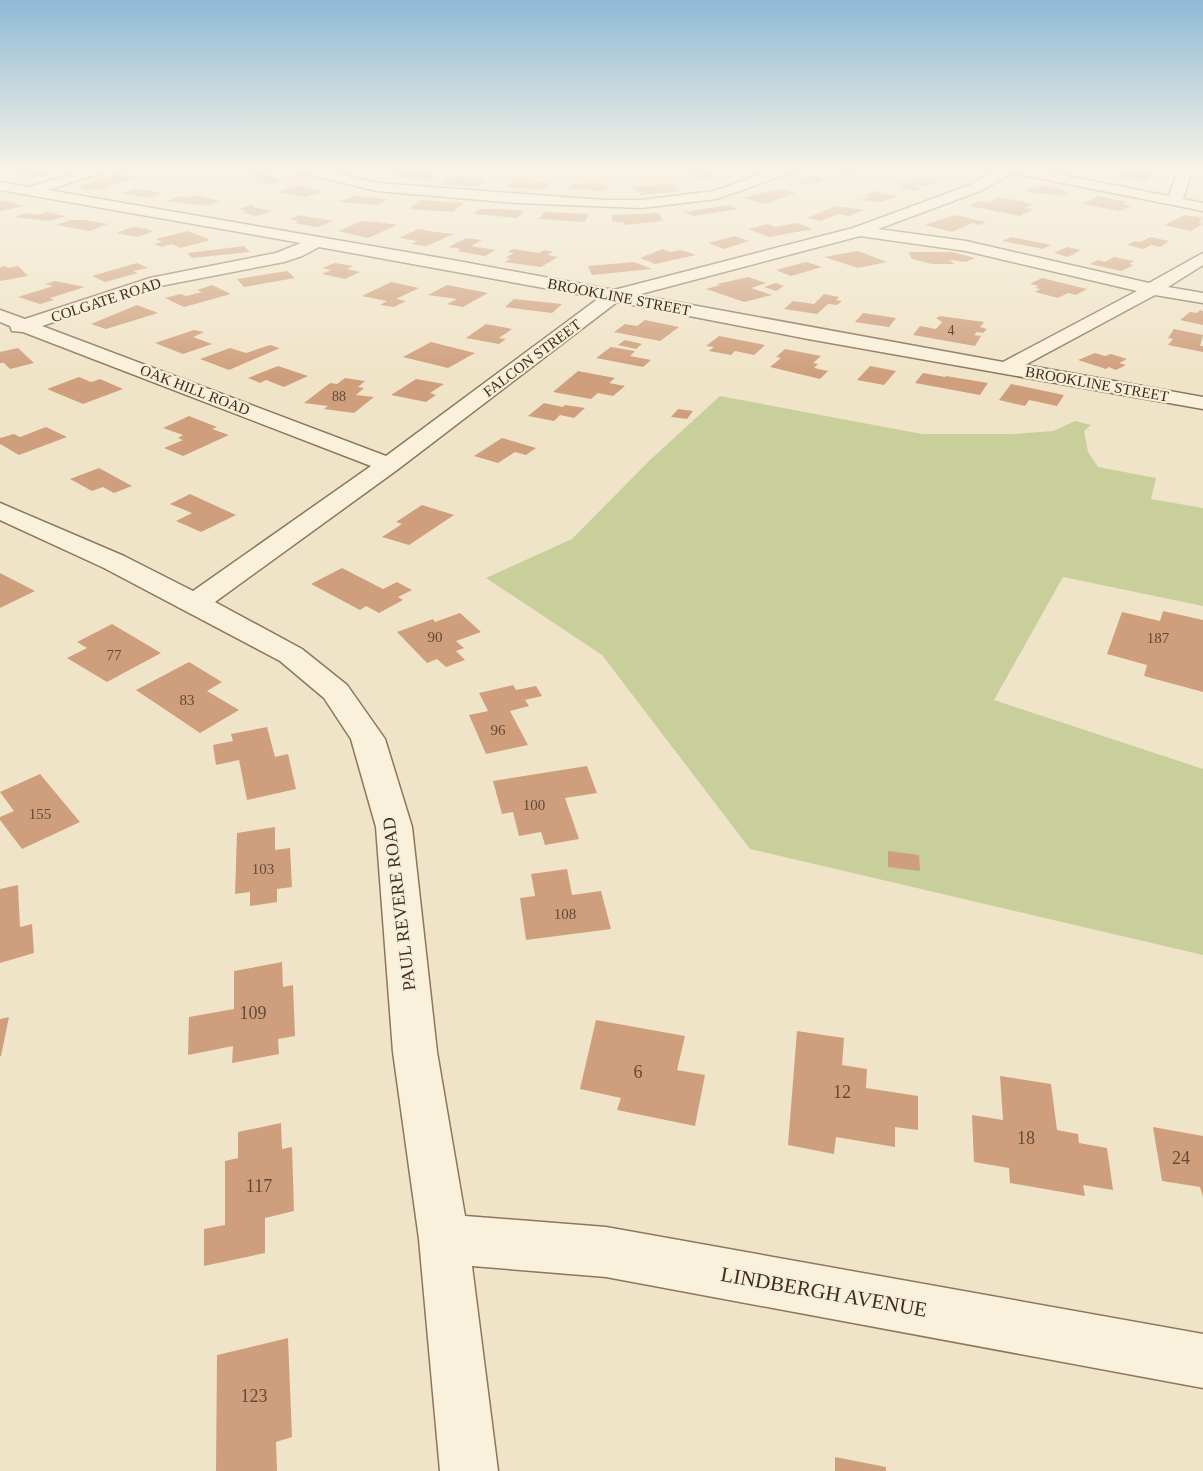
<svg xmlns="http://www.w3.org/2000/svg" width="1203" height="1471" font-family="Georgia,serif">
<rect width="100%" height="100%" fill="#f0e4c8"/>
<path fill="#c9cf9b" d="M720,396L922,434H1012L1053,431L1075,421L1091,425L1084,431L1088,452L1098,467L1156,478L1151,499L1203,508V606L1063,577L994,700L1203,769V955L750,849L602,655L486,578L572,539L651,459Z"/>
<path fill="#cf9f7d" d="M644,168H671L667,172Z
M690,168L714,170L712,172H716L709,180L696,179L706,174L685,172Z
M833,168L845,169L865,168L852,175L827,170Z
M1121,168H1152L1149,181L1118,178Z
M25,169L38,171H56L44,176L11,172Z
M418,170L429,171L424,174L438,175L429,181L394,175L399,172L413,173Z
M261,173L278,178L275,179L283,181L264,186L254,183L262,181L246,176Z
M116,174L138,177L98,191L76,188Z
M815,175L826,179L811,185L797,182Z
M451,176L472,177L471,178L486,180L477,187L440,184Z
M516,178L529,179L526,181L552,183L544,190L505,187Z
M923,178L939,181L925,186L918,185L913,186L920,188L912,191L898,187L905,185L896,183H908Z
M589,181L603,182L600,185H610L603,191L566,189L574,183L586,184Z
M672,184L680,191L641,195L632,187Z
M299,185L321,190L319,191L323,192L305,197L278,192Z
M1040,185L1063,189L1060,190L1070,192L1059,196L1024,191Z
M136,188L162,193L148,198L122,193Z
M780,189L796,193L765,204L742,198Z
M875,191L898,196L882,202L860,200L870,197L863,196Z
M196,195L220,201L208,206L167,201L180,196L189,198Z
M356,196L388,199L379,205L337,202Z
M1098,196L1127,202L1123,204L1131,206L1120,211L1082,204Z
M998,197L1033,204L1025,208L1034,209L1020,216L969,206L979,201L989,203Z
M2,200L24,206L0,211V201Z
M421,200L448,202L464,203L453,212L409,209Z
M251,205L256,206L253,207L272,211L256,216L242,212L247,211L239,209Z
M729,205L738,209L694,216L684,212Z
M836,206L865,210L848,216L839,214L820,221L807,218Z
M480,209H502L525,211L517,218L474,214Z
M46,212L66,216L49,221L14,217L27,213L38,215Z
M544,212L589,214L585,222L539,219Z
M659,213L663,221L624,225L623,222H613L611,215Z
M301,215L308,217L333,221L318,227L294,223L299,221L289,219Z
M955,215L986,222L979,225L972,223L952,232L925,225Z
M1185,215L1203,218L1198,223L1203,224L1190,231L1164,225Z
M71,220H85L108,224L90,231L56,225Z
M362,221L377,222L397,225L368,238L338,231Z
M796,223L813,229L769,237L748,229L768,224L775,227Z
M133,227L150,229L148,230L154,231L138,237L116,233Z
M418,229L435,232L454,234L426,246L411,244L417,241L399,238Z
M188,231L210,240L180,248L172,244L161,247L154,244L162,242L156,239Z
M735,236L749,241L724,249L708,243Z
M1012,237L1051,245L1043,249L1002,241Z
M1150,237L1169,241L1160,247L1151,245L1143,249L1127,245L1135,241L1141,242Z
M466,238L482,240L471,246L495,250L485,256L457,251L461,249L448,247Z
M244,246L250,252L192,258L187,253Z
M1067,247L1081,250L1068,257L1054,253Z
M513,249L539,253L544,250L553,252L547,255L558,257L541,267L504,262L511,259L505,258L514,253L507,252Z
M663,249L670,252L681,250L696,255L655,264L640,258Z
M858,251L887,262L858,268L824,257Z
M908,252H952L975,258L966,262L950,260L954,264H932L912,259Z
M1114,257L1134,261L1129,264L1134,265L1121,271L1090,264L1098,260L1105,262Z
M634,262L652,269L592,275L588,266Z
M806,262L822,267L791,276L776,270Z
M137,263L148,268L133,271L138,273L105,282L92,276Z
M335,263L353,266L347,269L360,272L345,279L322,274L331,270L322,268Z
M5,266L8,268L18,266L28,276L0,281V267Z
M287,271L295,278L244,287L237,279Z
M748,277L766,283L751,288L772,295L744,302L706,289L720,285L717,284Z
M1042,278L1087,289L1076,295L1068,293L1058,298L1035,292L1040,289L1035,288L1039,286L1030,284Z
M55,281L85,287L50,298L54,300L40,304L18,297L53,286L45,284Z
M391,282L419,288L396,299L406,301L394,307L380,305L387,301L362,296Z
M776,283L784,286L776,291L764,287Z
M212,285L231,294L184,307L165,298L180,294L186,296L202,292L197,290Z
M447,285L488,293L463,307L447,304L457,299L428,295Z
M824,294L839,297L836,300L842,301L837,305L828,304L817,314L784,309L793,301L814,304Z
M514,299L533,301L562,304L552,313L505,307Z
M137,305L158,313L106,329L91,324Z
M1200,310L1203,311V325L1180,320L1190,312L1197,313Z
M863,313L896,318L889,327L855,322Z
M940,316L984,322L980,327L987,329L983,333L977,332L974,335L981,336L975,346L913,335L920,326L936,329L942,322L936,318Z
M645,320L679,327L660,341L614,332L625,324L637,326Z
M486,324L512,329L499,338L506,339L499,344L466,338Z
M1174,329L1203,335L1200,346H1203V352L1168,345L1173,339L1168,338Z
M194,330L204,332L193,337L212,344L183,354L155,343Z
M719,336L765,345L754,355L735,351L731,355L709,351L714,347L706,346Z
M625,340L642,344L636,349L618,345Z
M431,342L475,353L448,368L403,357Z
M270,345L280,348L229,370L200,359L230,348L246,353Z
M611,347L635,351L630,356L651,360L643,367L596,358Z
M18,348L34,363L10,369L4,363H0V352Z
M785,349L821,356L813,363L818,364L814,368L828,371L820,379L770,367L781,358L776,357Z
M1095,353L1105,356L1111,354L1127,359L1119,363L1126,365L1116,370L1109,367L1106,369L1078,360Z
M278,366L308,376L284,387L266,380L260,383L248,378Z
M870,366L896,371L884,385L857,380Z
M578,371L615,378L609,383L625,386L613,396L598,393L591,399L553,392Z
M923,373L945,377L946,376L988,383L980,395L915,383Z
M79,377L91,382L100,379L123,389L83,404L47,389Z
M345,378L365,381L358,387L364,388L356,395L374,397L354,413L324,409L328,406L304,403L330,383L337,384Z
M416,379L444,384L430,393L436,395L426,402L391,395Z
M1011,384L1064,395L1057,406L1029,400L1025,406L999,400Z
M544,403L563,407L565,405L585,408L574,418L560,415L554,421L528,416Z
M678,409L693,411L687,419L671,417Z
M189,416L217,427L212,429L229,435L183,456L164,448L183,440L178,438L183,435L163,428Z
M46,427L67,437L19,455L0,444V438L14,434L20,437Z
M502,438L536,448L526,455L515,452L498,463L474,456Z
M99,468L132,486L114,493L103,487L92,491L70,479Z
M190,494L236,515L201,532L176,521L192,513L170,504Z
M422,505L454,515L409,545L382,537L402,524L396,522Z
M342,568L383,589L397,582L412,590L398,597L403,600L379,613L366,606L360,610L311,584Z
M0,573L35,591L0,608Z
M1163,611L1203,620V692L1144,676L1147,665L1107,654L1122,612L1160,621Z
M460,613L481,632L456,641L464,648L456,651L465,660L446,667L437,659L427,663L397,632L433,619L435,622Z
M112,624L161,653L107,682L67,658L87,648L77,642Z
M189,662L222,682L207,691L239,710L200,733L136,690Z
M513,685L516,690L536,686L542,696L525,700L529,706L510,711L528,745L486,754L469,715L488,711L479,693Z
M267,727L275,757L288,754L296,789L247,800L239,760L216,765L213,745L233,741L231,734Z
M587,766L597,793L565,798L579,839L545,845L541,832L519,836L513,812L502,814L493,781Z
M40,774L80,822L22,849L0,820V817L14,811L0,792Z
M275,827V850L290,848L292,887L277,889V902L250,906V892L235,894L237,833Z
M888,851L919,855L920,871L888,867Z
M567,869L572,895L601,891L611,929L526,940L520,898L535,896L531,874Z
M18,885L20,927L32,924L34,953L0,963V889Z
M282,962L283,987L293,985L295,1036L278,1039L279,1054L232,1063L233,1046L188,1055L189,1017L234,1009V971Z
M9,1017L1,1056H0V1019Z
M596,1020L685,1036L677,1070L705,1075L695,1126L617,1110L621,1098L580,1089Z
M797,1031L844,1038L842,1065L867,1069L866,1088L918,1096V1130L895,1127V1147L836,1137L834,1154L788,1145Z
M1000,1076L1051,1084L1057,1130L1078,1134L1079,1143L1107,1148L1113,1190L1083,1185L1085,1196L1010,1183L1009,1168L974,1162L972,1115L1003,1120Z
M281,1123L282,1149L292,1147L294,1211L265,1218V1253L204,1266V1229L225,1225V1161L238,1158V1132Z
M1153,1127L1203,1136V1197L1200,1187L1162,1181Z
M288,1338L292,1437L276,1442L277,1471H216L217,1355Z
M835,1457L886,1467V1471H835Z"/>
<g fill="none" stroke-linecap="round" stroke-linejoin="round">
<g stroke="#8d765c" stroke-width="3">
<path id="minor" d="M89,168H108L106,171L48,190L458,261L614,290L853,228L970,185L1000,168H1026L1169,196L1179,168H1193L1183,199L1203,203V211L1013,173L980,191L878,229L966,241L1149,283L1203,253V265L1168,287L1203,293V303L1155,295L1025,365L1203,397V409L808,339L617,302L397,470L215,602L302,649L347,685L385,739L412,827L437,1052L465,1216L606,1227L1203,1334V1388L606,1277L472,1266L498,1471H440L419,1239L393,1052L376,827L351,739L324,698L280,661L104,568L0,520V503L124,556L193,591L371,466L23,332L12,331L10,326L0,322V310L25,319L150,278L276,253L301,243L0,190V182L30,187ZM860,236L966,251L1137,291L1003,362L637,295ZM319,247L599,298L386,456L42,326L160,286L284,262L302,256Z
M291,168H314L377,183L603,200H641L714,191L779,168H798L796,171L716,199L641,208L516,203L377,191L293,171Z"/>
</g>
<use href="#minor" fill="#faf1dc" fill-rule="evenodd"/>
</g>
<linearGradient id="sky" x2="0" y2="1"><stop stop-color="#8fbad6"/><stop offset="0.45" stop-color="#f8f3e6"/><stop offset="1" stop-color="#f8f3e6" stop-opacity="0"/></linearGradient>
<rect width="1203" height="374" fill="url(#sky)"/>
<g text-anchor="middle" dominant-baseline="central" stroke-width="4.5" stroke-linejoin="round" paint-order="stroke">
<g font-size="14" fill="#624a37">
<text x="951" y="330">4</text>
<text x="339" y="396">88</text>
</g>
<g font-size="15" fill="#3d2e20" stroke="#f7eed8">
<text transform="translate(619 297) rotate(11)">BROOKLINE STREET</text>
<text transform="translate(106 300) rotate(-18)">COLGATE ROAD</text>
<text transform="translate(532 358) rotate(-37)">FALCON STREET</text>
<text transform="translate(1097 384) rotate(10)">BROOKLINE STREET</text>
<text transform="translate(195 390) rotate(21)">OAK HILL ROAD</text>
</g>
<g font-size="15" fill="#624a37">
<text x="435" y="637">90</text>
<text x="1158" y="638">187</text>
<text x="114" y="655">77</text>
<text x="187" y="700">83</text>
<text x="498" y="730">96</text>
<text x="534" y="805">100</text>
<text x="40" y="814">155</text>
<text x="263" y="869">103</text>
<text x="565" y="914">108</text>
</g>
<g font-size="18" fill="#3d2e20" stroke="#f7eed8">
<text transform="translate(399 904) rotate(-97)">PAUL REVERE ROAD</text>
</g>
<g font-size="18" fill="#624a37">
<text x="253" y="1013">109</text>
<text x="638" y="1072">6</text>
<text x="842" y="1092">12</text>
<text x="1026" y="1138">18</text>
<text x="1181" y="1158">24</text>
<text x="259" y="1186">117</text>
<text x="254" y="1396">123</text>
</g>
<g font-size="21" fill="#3d2e20" stroke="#f7eed8">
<text transform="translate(824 1292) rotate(10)">LINDBERGH AVENUE</text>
</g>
</g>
</svg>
